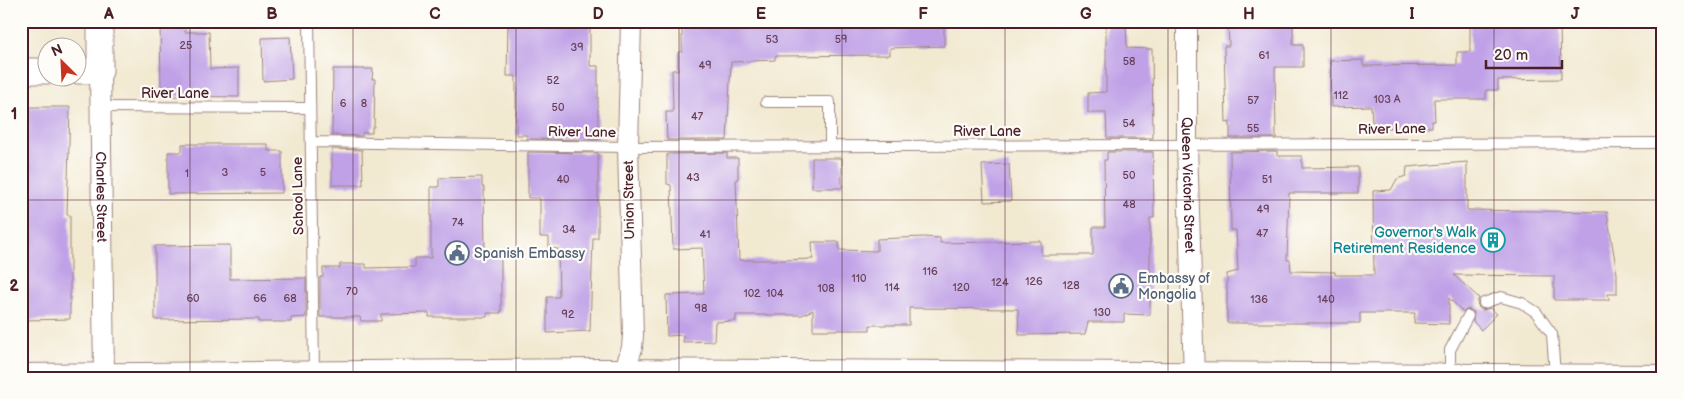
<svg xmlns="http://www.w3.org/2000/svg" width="1684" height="399" font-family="'Balsamiq Sans',sans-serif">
<rect width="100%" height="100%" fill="#fdfcf7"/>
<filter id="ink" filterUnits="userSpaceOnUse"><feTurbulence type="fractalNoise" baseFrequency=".02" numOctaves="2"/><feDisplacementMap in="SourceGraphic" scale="10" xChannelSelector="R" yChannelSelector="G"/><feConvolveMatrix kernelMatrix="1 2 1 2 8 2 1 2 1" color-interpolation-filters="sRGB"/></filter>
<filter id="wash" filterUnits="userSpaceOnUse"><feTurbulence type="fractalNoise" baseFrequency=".0096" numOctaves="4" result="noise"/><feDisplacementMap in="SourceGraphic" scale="20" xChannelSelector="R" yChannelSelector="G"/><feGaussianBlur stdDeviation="1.12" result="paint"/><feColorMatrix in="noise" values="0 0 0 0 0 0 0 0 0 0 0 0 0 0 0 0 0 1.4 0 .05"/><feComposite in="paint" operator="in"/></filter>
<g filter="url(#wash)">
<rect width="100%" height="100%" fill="#f2e9d1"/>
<g id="blocks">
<path fill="#c0a1e7" d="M160,21H185V32H209L210,69L239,68V97L161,96Z
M508,21H590V66H598V140L527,139V135H516V76H507Z
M682,21H944V46L890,48V55L775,56V60L731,62L727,140H667L666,112H673L672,70H678V52H682Z
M1106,21H1126L1127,48L1152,49L1153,138H1107L1106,113H1088V93L1106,92Z
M1228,21H1293V45H1303V67H1275L1276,138H1230V122L1226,123L1224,46H1229Z
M1470,21H1560L1561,79L1498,80V90H1486V99H1434L1435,121H1432V127L1374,128V122H1372L1371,106L1331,107L1330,61L1363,60V66L1457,65V52H1470Z
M290,37L292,79L263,81L262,38Z
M333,69H373L372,79H375L374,127H372V133H362V136L332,135Z
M21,107H70L67,215H70V319L26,320V318H21Z
M182,144H268V151H282V193L168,194V152H182Z
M332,149L362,150L363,185H332Z
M1277,151V156H1302V168L1358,167V193H1289L1287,260H1290L1291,271L1335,272V275H1374L1373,191L1391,190L1397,179L1406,176L1407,167L1467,162V210L1607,212L1617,274V294H1608L1609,300H1554V276L1454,275L1479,298L1477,302L1479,308L1483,310L1490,308L1497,314L1481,330L1473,321L1474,312L1468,309L1463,312L1449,298V324L1414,323L1415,313H1360V323H1227V274L1238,271L1236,230H1231L1230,152Z
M528,152L598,153V238H593L590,331L547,333V297H559L558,249L549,248V237H540V198H528Z
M1107,152H1153L1154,218H1150V315L1124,314V322H1088L1085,334L1019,335L1018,309L909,308V325H870V330H813V310L802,315H736V321L715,322L714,341L683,342V335L667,336L666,295L704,294L702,248L673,249L671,185L667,184V154L727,153V158H738V179H736L739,260H783L813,259L812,242H839V250L877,251V239L923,237L940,238V243L1041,241V255H1093V227H1105L1104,160H1107Z
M812,158H842V188H812Z
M1009,164L1011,201L984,202L982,165Z
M482,177V187H484L485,257H501V313H487V317H429V313L381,314V321H361L360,317H320V277H323V268H340V264H366V268L415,267V258H431V187H439V178Z
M230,245V279L306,278V317L291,318V322H259V319L155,320V246Z"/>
</g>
</g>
<g filter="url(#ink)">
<use href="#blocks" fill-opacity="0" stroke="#9e847e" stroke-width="1"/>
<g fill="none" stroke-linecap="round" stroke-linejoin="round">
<g stroke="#9e847e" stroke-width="12">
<path id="service" d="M309,21L314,370
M766,102H830V146
M100,107L309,108
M312,142L628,147L1663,143
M1484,303L1501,297L1522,303L1536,312L1552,334L1555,375
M1450,374V350L1468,316"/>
</g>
<g stroke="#9e847e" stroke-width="22">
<g id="minor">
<path id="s1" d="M1187,21V144L1194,378"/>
<path id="s2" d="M100,71L104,374"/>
<path d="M21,374L603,369L1663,375"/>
<path d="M622,378L632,348L633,335L628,147L631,21"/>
</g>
</g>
<g stroke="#9e847e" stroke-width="27">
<path id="tertiary" d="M21,71H48
M78,71H100V21"/>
</g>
<use href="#service" stroke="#fff" stroke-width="10"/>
<use href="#minor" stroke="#fff" stroke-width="20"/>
<use href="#tertiary" stroke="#fff" stroke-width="25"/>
</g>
</g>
<path fill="none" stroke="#4a1f2b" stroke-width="1" stroke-opacity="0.55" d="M190,21V378M353,21V378M516,21V378M679,21V378M842,21V378M1005,21V378M1168,21V378M1331,21V378M1494,21V378M21,200H1663"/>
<defs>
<g id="building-ring" transform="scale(1.25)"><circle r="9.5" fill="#fdfcf7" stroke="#0f9aa8" stroke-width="1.5"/><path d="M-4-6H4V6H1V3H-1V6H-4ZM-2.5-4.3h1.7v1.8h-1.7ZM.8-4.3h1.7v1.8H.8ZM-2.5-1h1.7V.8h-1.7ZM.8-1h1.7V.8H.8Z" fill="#0f9aa8"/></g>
<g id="civic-ring" transform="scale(1.25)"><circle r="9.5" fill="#fdfcf7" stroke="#5c6f8a" stroke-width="1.5"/><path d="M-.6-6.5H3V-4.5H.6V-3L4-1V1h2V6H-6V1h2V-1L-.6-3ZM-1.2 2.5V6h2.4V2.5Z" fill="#5c6f8a"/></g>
</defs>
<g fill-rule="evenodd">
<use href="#building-ring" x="1493" y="240"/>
<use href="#civic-ring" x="457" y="253"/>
<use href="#civic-ring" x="1121" y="286"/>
</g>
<g text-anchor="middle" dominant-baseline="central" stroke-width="4.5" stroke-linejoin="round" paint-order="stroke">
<g font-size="11" fill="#68405a">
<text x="772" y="39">53</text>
<text x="841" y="39">59</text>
<text x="186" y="45">25</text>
<text x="577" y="47">39</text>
<text x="1264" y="55">61</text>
<text x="1129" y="61">58</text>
<text x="705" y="65">49</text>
<text x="553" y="80">52</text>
<text x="1341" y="95">112</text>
<text x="1387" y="99">103 A</text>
<text x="1253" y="100">57</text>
<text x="343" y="103">6</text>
<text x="364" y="103">8</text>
<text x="558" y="107">50</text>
<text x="697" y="116">47</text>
<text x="1129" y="123">54</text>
<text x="1253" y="128">55</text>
<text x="225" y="172">3</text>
<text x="263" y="172">5</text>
<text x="187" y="173">1</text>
<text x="1129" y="175">50</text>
<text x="693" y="177">43</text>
<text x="563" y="179">40</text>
<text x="1267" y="179">51</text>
<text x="1129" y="204">48</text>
<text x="1263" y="209">49</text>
<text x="458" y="222">74</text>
<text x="569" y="229">34</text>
<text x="1262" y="233">47</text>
<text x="705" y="234">41</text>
<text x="930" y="271">116</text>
<text x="859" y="278">110</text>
<text x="1034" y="281">126</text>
<text x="1000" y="282">124</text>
<text x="1071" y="285">128</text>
<text x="892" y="287">114</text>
<text x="961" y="287">120</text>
<text x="826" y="288">108</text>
<text x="352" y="291">70</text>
<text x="752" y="293">102</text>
<text x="775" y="293">104</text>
<text x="193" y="298">60</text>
<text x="260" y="298">66</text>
<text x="290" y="298">68</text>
<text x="1259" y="299">136</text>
<text x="1326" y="299">140</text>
<text x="701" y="308">98</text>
<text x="1102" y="312">130</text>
<text x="568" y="314">92</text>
</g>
<g font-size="14" fill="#4a1f2b" stroke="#fdfcf7">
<text x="175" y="93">River Lane</text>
<text transform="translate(1392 129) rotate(-1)">River Lane</text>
<text x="987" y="131">River Lane</text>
<text transform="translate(582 132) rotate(1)">River Lane</text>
<text stroke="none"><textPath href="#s1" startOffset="164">Queen Victoria Street</textPath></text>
<text transform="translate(298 196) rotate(-91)">School Lane</text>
<text stroke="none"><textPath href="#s2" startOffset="126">Charles Street</textPath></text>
<text transform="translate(629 200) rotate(-91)">Union Street</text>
</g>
<g font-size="14" fill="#0d838f" stroke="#fdfcf7" text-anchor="end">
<text x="1476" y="232">Governor's Walk<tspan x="1476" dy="16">Retirement Residence</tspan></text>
</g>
<g font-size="14" fill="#4e5e75" stroke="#fdfcf7" text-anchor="start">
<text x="474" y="253">Spanish Embassy</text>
<text x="1138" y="278">Embassy of<tspan x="1138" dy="16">Mongolia</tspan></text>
</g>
</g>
<rect width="1684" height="399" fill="none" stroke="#fdfcf7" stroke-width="55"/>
<g transform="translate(62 62) rotate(336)"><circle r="24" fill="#fdfcf7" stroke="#b5a4a5"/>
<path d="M0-4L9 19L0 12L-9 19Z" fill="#c8321e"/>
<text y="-8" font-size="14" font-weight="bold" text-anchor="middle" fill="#4a1f2b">N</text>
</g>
<path d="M1486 60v8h76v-8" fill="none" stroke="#4a1f2b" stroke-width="2.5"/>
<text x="1494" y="60" font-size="15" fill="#4a1f2b" stroke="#fdfcf7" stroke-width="4" paint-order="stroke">20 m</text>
<rect x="28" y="28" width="1628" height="344" fill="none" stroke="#4a1f2b" stroke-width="2"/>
<g font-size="16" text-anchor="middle" font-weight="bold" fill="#4a1f2b">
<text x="109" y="19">A</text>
<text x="272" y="19">B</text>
<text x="435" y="19">C</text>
<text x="598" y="19">D</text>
<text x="761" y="19">E</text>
<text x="923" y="19">F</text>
<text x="1086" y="19">G</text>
<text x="1249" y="19">H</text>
<text x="1412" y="19">I</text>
<text x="1575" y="19">J</text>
<text x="14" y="119">1</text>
<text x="14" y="291">2</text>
</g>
</svg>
